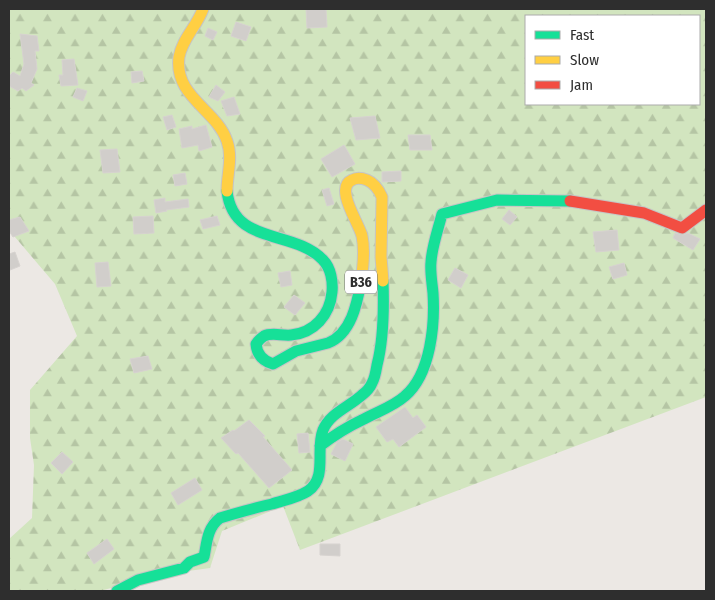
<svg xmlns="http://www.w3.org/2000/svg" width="715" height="600" font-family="'Fira Sans Condensed',sans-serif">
<defs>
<pattern id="forest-firs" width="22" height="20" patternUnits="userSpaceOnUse" patternTransform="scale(1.25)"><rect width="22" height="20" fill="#d2e5bf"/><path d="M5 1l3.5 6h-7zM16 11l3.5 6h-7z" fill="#b5c5a4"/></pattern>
</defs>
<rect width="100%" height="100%" fill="#ece8e4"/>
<path fill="url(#forest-firs)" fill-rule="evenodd" d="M9,9H706V397L300,550L283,506L222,531L210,568L159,575L100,591H9V539L32,518L34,465L30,438V390L77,336L55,284L9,230ZM526,16H699V104H526Z"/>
<path fill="#d1cecb" stroke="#d7d3d0" d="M306,9H326L327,27L307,28Z
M236,22L251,27L246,41L231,36Z
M208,28L217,32L213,40L205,36Z
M20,34L37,36L39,51H35L37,69L31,83L34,85L26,91L22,88L18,91L9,86V76L13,72L20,76L24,64Z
M74,59L78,85L61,86L59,75H63L62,60Z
M142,71L144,81L132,83L131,72Z
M216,85L225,92L218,101L209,97Z
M77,88L87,91L83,101L73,97Z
M234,97L240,114L227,116L221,101Z
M172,115L176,127L167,130L163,117Z
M375,116L380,138L356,140L350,118Z
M206,125L212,147L199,151L198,145L182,148L179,129L192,126V129Z
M408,135H430L432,150H410Z
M344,145L355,164L332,177L321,159Z
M117,149L120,172L103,173L100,150Z
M401,171V181L382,182V172Z
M185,173L187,184L175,186L173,175Z
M329,188L334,204L327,206L322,190Z
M165,198V202L188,199L189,207L166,210L167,211L156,213L154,200Z
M509,210L517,217L510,225L502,219Z
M153,216L154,233L134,234L133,217Z
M217,216L220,225L203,229L200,220Z
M20,217L29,231L13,237L9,231V220Z
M617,230L619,250L596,252L593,232Z
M675,233L683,235L688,233L700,239L693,250L673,238Z
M15,252L20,266L10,270L9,265V254Z
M108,262L111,286L97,287L95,263Z
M624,263L627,275L613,279L609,267Z
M455,268L468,275L461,288L448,280Z
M290,271L292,285L281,287L278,273Z
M294,295L305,303L295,315L284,307Z
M148,356L152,369L134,373L130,359Z
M405,407L413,418L417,415L426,427L399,447L393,439L387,442L376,427Z
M249,420L265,436L263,437L292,470L269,488L238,453L236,454L221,438L233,430L234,431Z
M308,433L310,452L299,453L297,434Z
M343,439L353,444L345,461L331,454L337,442Z
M62,452L73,462L62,474L51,463Z
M195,478L202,490L178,505L171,493Z
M107,539L114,549L94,564L87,553Z
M320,544H340V556L320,555Z"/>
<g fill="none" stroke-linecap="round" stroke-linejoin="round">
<g stroke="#c5c5c5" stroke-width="13">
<path id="fast" d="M227,191C233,246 294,229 323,260C331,268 333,282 332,292C330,315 314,333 291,335C282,336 272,332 264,336C261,338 258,341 256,344C257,355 263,361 273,364L296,351L328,343C351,334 357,304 361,282
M320,446C333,436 347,427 362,420C376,412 393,407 405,396C431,374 435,324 433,293C432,282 430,272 431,262C432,246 438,230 442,214L497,200L570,201
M117,591L138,580L184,568L190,562L204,557C207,542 207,528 220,518C237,513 254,508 272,504C284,500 297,498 308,491C328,477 315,450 323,430C330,413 349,407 362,395C366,392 370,388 372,383C375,378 376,371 377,365C384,338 384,309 383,281"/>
</g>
<g stroke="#c5c5c5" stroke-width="13">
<path id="slow" d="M203,9C197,26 182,39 179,57C174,97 216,109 227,141C233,158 227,174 227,191
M361,282C363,268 365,250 362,236C359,223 334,188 352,180C357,177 362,178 367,180C374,183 379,190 382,197L381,257L383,281"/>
</g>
<g stroke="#c5c5c5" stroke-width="13">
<path id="jam" d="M570,201L644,213L682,228L706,210"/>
</g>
<use href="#fast" stroke="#16e098" stroke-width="11"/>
<use href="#slow" stroke="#ffcf43" stroke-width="11"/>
<use href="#jam" stroke="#f24e42" stroke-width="11"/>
</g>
<g text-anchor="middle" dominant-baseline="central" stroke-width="5" stroke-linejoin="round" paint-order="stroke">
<rect fill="#fff" stroke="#6d6d6d" stroke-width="1" x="345" y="270.5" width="32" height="23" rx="4"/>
<g font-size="14" font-weight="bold" fill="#2e2e2e">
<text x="361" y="282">B36</text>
</g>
</g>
<rect width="715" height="600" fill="none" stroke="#2e2e2e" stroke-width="20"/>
<rect x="525" y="15" width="175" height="90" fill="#ffffff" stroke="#ababab"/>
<rect x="535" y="31" width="25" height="8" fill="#16e098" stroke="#ababab"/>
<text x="570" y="40" font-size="15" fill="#2e2e2e">Fast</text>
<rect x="535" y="56" width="25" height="8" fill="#ffcf43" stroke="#ababab"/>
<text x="570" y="65" font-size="15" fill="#2e2e2e">Slow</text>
<rect x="535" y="81" width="25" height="8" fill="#f24e42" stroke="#ababab"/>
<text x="570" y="90" font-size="15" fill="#2e2e2e">Jam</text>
</svg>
